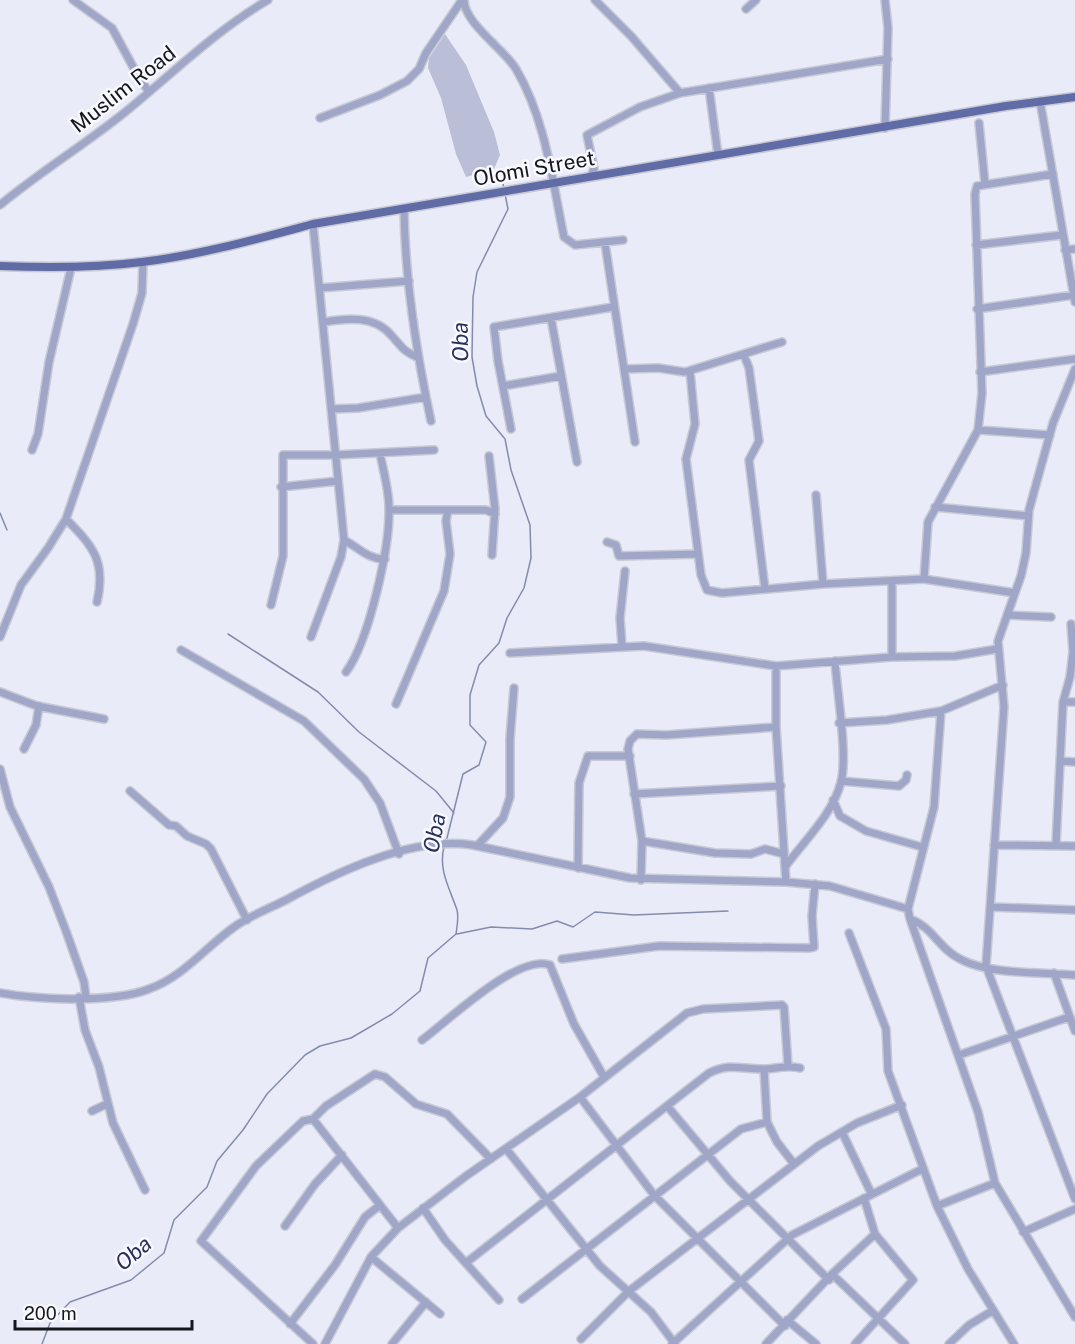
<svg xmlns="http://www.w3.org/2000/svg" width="1075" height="1344" font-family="'Public Sans',sans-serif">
<rect width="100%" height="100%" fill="#e9ecf8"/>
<path fill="#babfd7" d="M445,34L466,65L494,132L500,155L494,169L466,177L456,154L441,98L428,68L429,58Z"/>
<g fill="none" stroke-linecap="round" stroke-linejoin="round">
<path stroke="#858bac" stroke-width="1.5" d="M502,178L504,189
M0,513L7,530
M228,634L318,692L359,732L436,791L454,813
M446,842L463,774L479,765L486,742L470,725V695L479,665L499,643L507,618L524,588L531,558L530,525L511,470L505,439L486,416L477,386L472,357L473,297L477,272L508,209L505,194
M457,934L491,927L532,929L557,921L573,927L595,912L634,915L728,911
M42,1344L50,1323L70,1302L131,1280L164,1253L174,1220L207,1187L217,1161L243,1130L267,1094L305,1055L320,1046L351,1038L392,1014L420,991L428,958L456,934C457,927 459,917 457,910C450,889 438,870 444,847"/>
<g stroke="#c7cad5" stroke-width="10">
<path id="minor" d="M73,0L112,28L138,76L149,92
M464,0C464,23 504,49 516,69C546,120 552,180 564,237L575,245L623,240
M595,0L631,36L680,93
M885,0L888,28L885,128
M746,9L756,0
M709,88L718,155
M1040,101L1075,302
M320,118L380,95L407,81L419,69L426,53L462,0
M979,123L985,184
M591,176L594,169L587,135L640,107L680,93L888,59
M0,205C40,172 84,145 124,113C172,74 215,31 268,0
M404,209C405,281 416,351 431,421
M605,243L635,442
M976,245L1062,235
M1065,250L1075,249
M320,288L409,281
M977,309L1074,295
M551,318L577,462
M324,322C347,318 375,315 392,336C401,346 404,352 417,357
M744,355L749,368L759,441L749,460L765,589
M624,369L658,368L685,372L782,342
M1075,369L1053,423L1029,510L1026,553L1021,576L998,641L1004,707L986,966L1075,1199
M690,371L695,424L686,459L701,575L707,590L722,593L823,584L924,579L1015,593
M980,372L1075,359
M503,386L561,376
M332,409L358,408L426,397
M511,429L498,361L494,327L613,307
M978,430L1050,435
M32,450L38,434L49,362L71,268
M489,456L495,509L492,555
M281,487L338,481
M816,495L823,584
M935,507L1028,516
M389,510H486L495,514
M66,519C94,547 106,562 97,602
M344,540C358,547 369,560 385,559
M607,542L616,545L619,556L698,554
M924,579L928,522L978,430L982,393L975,194L977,186L1053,174
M892,581V657
M271,605L283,556V455H335L434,450
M1007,615L1051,617
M0,637L21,585L48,548L66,519L133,324L142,293L143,262
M311,637L341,557L344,540L313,224
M622,646L620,618L625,571
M181,650L304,721L364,779L380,803L399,854
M510,653L644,646L776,666L892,657L955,656L997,649
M776,666V727L786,882
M346,672C369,641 390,547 389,508C389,490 383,470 380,453
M0,692L37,706L104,719
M1063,702H1075
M396,704L444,591L450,554L446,521L448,510
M839,723L887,720L941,711L1003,685
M24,749L36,725L39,706
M1060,761L1075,762
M0,769L10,807L49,887L66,931L84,982L86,997
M841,781L899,786L906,780L907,775
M130,791L169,825L176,826L187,836L206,844L211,849L247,920
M634,794L781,786
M833,800L840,816L866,831L922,847
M642,841L715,853L751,854L765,849L784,854
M1056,844L1063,702L1070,677L1073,652L1071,624
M994,845L1075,846
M477,846L503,818L510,797V739L514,688
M785,867C804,841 833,814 841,782C848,755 837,692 835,661
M578,868L579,783L588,756H630
M641,880L642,841L628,749L630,741L637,734L666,735L776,727
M992,907L1075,910
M908,909L934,807L941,711
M910,919L978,1112L995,1183L1075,1317
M849,933L886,1029L888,1071L937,1206L968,1269L1014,1344
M562,959L659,946L810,948L814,947L812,916L815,884
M1054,973L1075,1031
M0,993C38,1000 114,1003 149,989C185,976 206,946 237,925C252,915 270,908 286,900C337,872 412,836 472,845L630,878L786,882L830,886L908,909L910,919C933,927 939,949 960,959C989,975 1042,972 1075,975
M79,997L85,1030L99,1067L113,1123L145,1190
M422,1040C448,1021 518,953 550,965L574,1024L604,1077
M959,1055L1069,1017
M764,1069L767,1122L777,1142L794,1164
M580,1097L654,1195L785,1326
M668,1107L730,1181L829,1280
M92,1111L107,1104
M313,1119L398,1228
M842,1132L871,1193
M507,1150L600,1266L651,1312L675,1344
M937,1206L995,1183
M423,1208L445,1240L499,1300
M285,1226L315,1184L342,1155
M1023,1232L1075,1209
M371,1257L440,1314
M467,1262L709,1073C732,1062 742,1070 766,1069C778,1068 788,1065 800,1068
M832,1274L905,1344
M522,1299L741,1129L767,1122
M787,1320L816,1344
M290,1324L335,1265L365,1217L380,1205
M581,1339L629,1291L818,1146L857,1123L902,1105
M313,1344L201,1241L256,1166L303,1121L313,1119L326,1106L375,1074L385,1077L416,1104L447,1114L491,1159
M325,1344L371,1257L398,1228L466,1176L580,1097L687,1013L703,1009L782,1005L784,1007L788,1066
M392,1344L426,1302
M672,1344L792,1235L922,1169
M766,1344L832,1274L875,1234
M855,1344L913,1280L875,1234L864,1198
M949,1344L969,1325L992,1311"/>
</g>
<g stroke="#c7cad5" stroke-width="11">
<path id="major" d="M0,266C48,268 95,268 142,262C200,255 257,239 313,224L1006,106L1075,97"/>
</g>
<use href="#minor" stroke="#9fa6c8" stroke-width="7"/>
<use href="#major" stroke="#616ba6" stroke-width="8"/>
</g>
<g text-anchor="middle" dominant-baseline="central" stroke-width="5" stroke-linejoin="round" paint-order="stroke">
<g font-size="21" fill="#16171c" stroke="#f8f9fe">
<text transform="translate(123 89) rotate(-38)">Muslim Road</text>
<text transform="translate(534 168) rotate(-10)">Olomi Street</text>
</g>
<g font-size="22" font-style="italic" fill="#292f5c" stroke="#f8f9fe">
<text transform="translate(460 342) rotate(-91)">Oba</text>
<text transform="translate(434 833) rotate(-79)">Oba</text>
<text transform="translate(133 1253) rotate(-40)">Oba</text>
</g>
</g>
<path d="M15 1320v9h177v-9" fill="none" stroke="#16171c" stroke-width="3"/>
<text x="24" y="1320" font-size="18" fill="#16171c" stroke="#f8f9fe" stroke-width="4.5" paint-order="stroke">200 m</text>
</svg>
